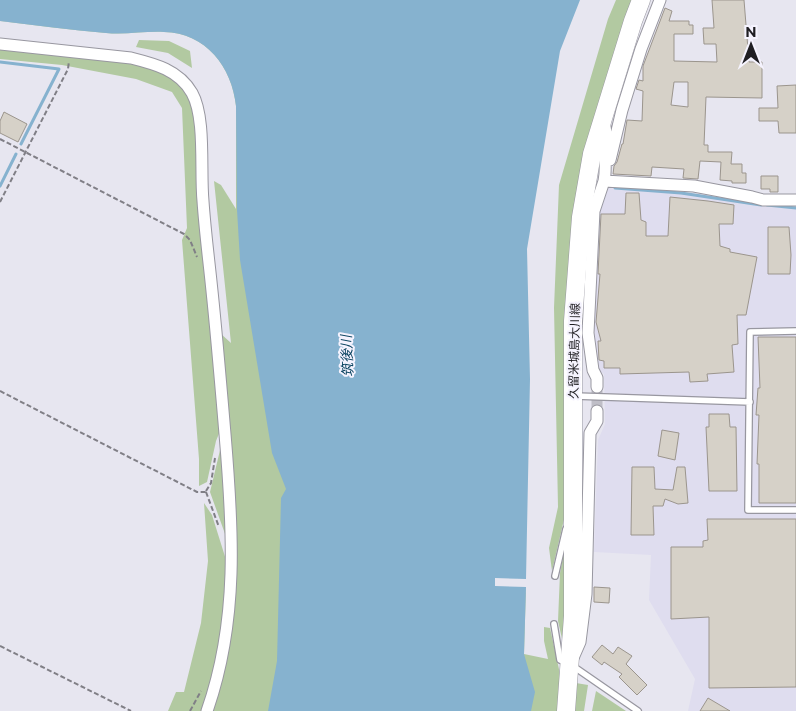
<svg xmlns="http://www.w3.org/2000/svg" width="796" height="711" font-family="Montserrat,'Noto Sans JP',sans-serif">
<rect width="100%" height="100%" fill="#e7e6f0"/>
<path fill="#dfddef" d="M609,185L796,204V711H688L695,679L649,600L651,555L594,552L598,440L605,424L604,374L597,369L594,329L599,214Z"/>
<path fill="#b2c9a1" d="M616,0H633L594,123L566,511L552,571L549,548L558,507L554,308L559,185L608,19Z
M0,21L158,25L209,39L247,98L288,480L278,711H212L235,590L236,506L220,333L231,343L214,181L221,185L236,209V106C232,67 206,33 164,32C145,31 125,35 106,33C71,30 35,25 0,21Z
M139,40L169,41L190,51L192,68L168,53L136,47Z
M0,46L133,61L162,70L188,93L195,112L220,431L216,441L207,482L199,486V459L182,240L187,228L182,108L172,92L136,79L62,65L0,59Z
M221,446L229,545L210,492Z
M204,503L212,515L227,563L222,626L211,682L201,711H168L176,692H184L201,623L208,561Z
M566,541L565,652L558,621L560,573Z
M526,587L524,654L548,659L544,641V627L550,628L562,683L559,711H507Z
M576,683L588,685L584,711H573Z
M596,691L626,711H592Z"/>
<path fill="#86b2cf" d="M0,0H580L560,51L527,249L530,379L526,579L495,578V586L526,587L524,654L535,692L531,711H268L277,661L281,498L286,489L272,453L240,260L237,210L236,106C232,67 206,33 164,32C145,31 125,35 106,33C71,30 35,25 0,21Z"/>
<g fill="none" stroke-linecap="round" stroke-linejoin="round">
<path stroke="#86b2cf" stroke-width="3" d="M0,62L59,69L21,144
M0,186L16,154
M615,188L681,193L761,205
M767,205L796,208"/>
</g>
<path fill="#d6d1c8" stroke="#9b958d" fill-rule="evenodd" d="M712,0H744L749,62H762V98L706,97L704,145H708V152H732L731,164H742V173H746V183H732V181L720,180L721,162L700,161L698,179L683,178L684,169L652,167L651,176L613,174L614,166L617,162L622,144H623L627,120L642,121L643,91L636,89L639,80L643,81V66L665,8L672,11L669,21H689V25H693V34H674V61L717,62L716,44H704L703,28H714ZM674,82H688V107L671,105Z
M796,85V133H779L778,121H759V108H778L777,86Z
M4,112L27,124L18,142L0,133V121Z
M761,176H778V192H770V189H761Z
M626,193H639L641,220L646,222V236H668L670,197L708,201L734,205L733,224H719L720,246L730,249V252L757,257L746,315H737L738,344L732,345L734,372L707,374L708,381L690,382L689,372L620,374V368H604V361L599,360L598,341H601L596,322L600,274H598L601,214H625Z
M768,227H789L791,255L790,274H768Z
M758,337H796V503H759V464H757L759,415H756L758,388H760Z
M709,414H729L730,427H736L737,491H709L706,427H709Z
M662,430L679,433L675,460L658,456Z
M632,467H654L655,489L673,490L677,467H685L688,503L678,504L665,499L663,506H653L654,535H631Z
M707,519H796V687L709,688V617L671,619V547H703V541L708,540Z
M594,587L610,588L609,603L594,602Z
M602,645L613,654L618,647L632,656L626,664L647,685L637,695L619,677L622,674L604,662L602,665L592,657Z
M708,698L730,711H700Z"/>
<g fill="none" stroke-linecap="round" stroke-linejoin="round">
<path stroke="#bfbec7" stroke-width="11" stroke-dasharray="11 5.5" stroke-linecap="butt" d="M597,411V387"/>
<g stroke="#9897a0" stroke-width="8">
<path id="lane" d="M796,331L750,332L748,510H796
M575,396L750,402
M555,576L566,529
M554,624L560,660L570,664L638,711"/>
</g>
<g stroke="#9897a0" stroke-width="13">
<path id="street" d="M0,44L131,58C155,64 179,70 192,93C206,118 200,171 203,201C205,231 209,261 212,291C217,339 221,387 225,434C233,528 239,620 207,711
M604,123C608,134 605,145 605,156C605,165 606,172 604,181L694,186L752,197L763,200H796
M610,160L622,110L641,49L660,0
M597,387V378L593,370L588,333L594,211L604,181
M573,658L580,642L586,594L590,433L597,421V411"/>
</g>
<g stroke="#9897a0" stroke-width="19">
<path id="primary" d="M566,711L573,616V321L581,217L592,154L633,21L641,0"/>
</g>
<path stroke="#807f86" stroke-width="2" stroke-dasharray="5 2.5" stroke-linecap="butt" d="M0,139L184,234L190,240L197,257
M0,202L68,69L69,61
M0,391L197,492H206
M206,491L211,483L215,458
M206,492L219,527
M0,646L131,711
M190,711L201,691"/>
<use href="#lane" stroke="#fff" stroke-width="5.5"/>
<use href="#street" stroke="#fff" stroke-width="11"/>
<use href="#primary" stroke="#fff" stroke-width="18"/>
</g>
<g text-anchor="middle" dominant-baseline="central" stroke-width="4" stroke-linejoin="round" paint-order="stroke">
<g font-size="12" fill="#1f1e22" stroke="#f5f3fe">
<text transform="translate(574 351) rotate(-89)">久留米城島大川線</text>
</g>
<g font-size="14" font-style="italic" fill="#0a4360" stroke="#f5f3fe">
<text transform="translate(347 356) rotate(-93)">筑後川</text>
</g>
</g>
<g transform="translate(751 45)" stroke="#f5f3fe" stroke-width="4" paint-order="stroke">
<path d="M0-4L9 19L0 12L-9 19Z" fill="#1f1e22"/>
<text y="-8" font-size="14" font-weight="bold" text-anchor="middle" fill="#1f1e22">N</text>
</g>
</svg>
